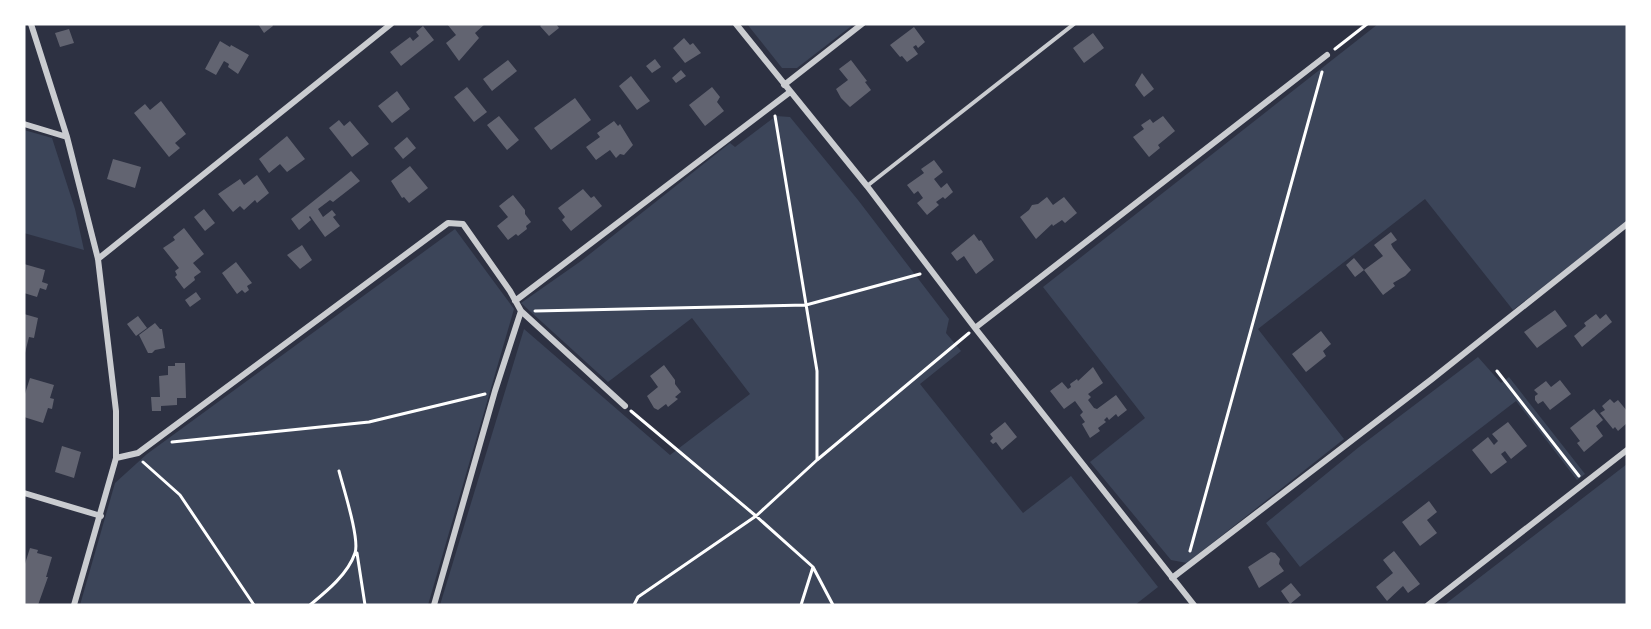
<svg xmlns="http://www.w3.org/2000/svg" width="1651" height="629" font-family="'Open Sans',sans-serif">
<rect width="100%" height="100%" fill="#2d3142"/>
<path fill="#3c4559" d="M747,24H854L797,68H782Z
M1378,24H1627V221L1513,310L1425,199L1258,329L1344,439L1187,563L1171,560L1090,462L1145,418L1043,287Z
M776,116L790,117L858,200L949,319L946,333L961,351L920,384L1023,513L1071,476L1158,587L1135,605H440L524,329L670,455L750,394L692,318L608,382L521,303L581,261L730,143L735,147Z
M24,130L52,138L75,209L84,250L24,233Z
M455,229L514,309L428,605H80L115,483L147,454Z
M1478,357L1501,383L1509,377L1585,474L1577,480L1516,401L1300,567L1266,523L1359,447Z
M1627,464V605H1444Z"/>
<path fill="#626471" d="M258,24H272L273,26L264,33Z
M447,24H485L475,33L479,38L459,61L446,43L456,35Z
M542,24H556L559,28L549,36L540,26Z
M423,26L434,40L401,66L390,52L410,37L413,41L419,36L416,32Z
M914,27L925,42L918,48L916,45L913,47L918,54L907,62L902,56L900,57L890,45Z
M69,29L74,43L60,47L55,33Z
M1093,33L1104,48L1084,63L1073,48Z
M684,38L690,45L693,43L701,53L685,63L673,48Z
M220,41L230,47L231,45L249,55L238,74L228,67L229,64L224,61L216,75L205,69Z
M655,59L661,67L652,73L646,66Z
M508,60L517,71L492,91L483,79Z
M851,60L867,81L865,82L871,90L850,107L841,98L836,89L848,80L839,69Z
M681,70L686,76L676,83L672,78Z
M1142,73L1154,89L1144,97L1135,85Z
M631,76L650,101L637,110L619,86Z
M467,87L487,112L474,122L454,97Z
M712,87L720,97L717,102L724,111L705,126L689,105Z
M397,91L410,109L392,123L378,106Z
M575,98L591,120L551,150L534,128Z
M161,101L186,134L175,143L180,148L169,157L134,113L145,104L150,110Z
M499,116L519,140L507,150L487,125Z
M1163,116L1175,131L1158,145L1160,148L1149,157L1133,137L1144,129L1141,125L1150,119L1153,123Z
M339,120L344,126L350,121L369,144L352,157L329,128Z
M614,121L618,126L620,124L633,145L624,155L620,154L616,158L610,150L596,160L586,147L600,137L597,133Z
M287,136L305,159L287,172L280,164L269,173L259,159Z
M407,137L416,148L403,159L394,148Z
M113,159L141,167L135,188L107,179Z
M934,160L943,172L934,179L941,188L947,183L953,192L945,199L943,197L936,202L939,205L927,215L917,203L923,198L918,191L914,194L907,185L924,173L921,169Z
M410,166L428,188L409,203L404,197L402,198L391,181Z
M351,171L360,181L333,202L330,200L318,209L323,217L332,210L336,215L333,217L340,226L325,237L310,216L309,217L311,220L299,230L291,219Z
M257,175L269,193L257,203L255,200L244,210L240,206L233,212L218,194L240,179L244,185Z
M583,189L591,198L594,196L602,206L571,231L562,220L565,217L558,208Z
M513,195L525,210V214L531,222L526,226L527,229L518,236L516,234L508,240L497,226L508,217L499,206Z
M1047,197L1053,205L1064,197L1077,213L1065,223L1062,220L1053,226L1052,224L1036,239L1020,217L1029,210L1032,205L1038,204Z
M204,209L215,223L205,231L194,217Z
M184,228L204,254L193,263L201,272L194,277L195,280L184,289L175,277L177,275L175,271L179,268L163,248L175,240L173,237Z
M1391,232L1397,240L1391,244L1393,248L1411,270L1405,276L1393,283L1395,286L1383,295L1364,270L1355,277L1346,265L1354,258L1364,270L1383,256L1374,245Z
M974,234L979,241L981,240L994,260L976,274L964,256L957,261L951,253Z
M302,245L312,260L300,269L287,255Z
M236,262L252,283L247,286L249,290L245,293L242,290L237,294L222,273Z
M24,264L45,270L42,282L48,284L46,290L40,288L37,297L24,293Z
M196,292L201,299L190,307L185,300Z
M1555,310L1567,326L1537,348L1524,332Z
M24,314L38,318L34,338L29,337L25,353Z
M1596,314L1600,319L1606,314L1612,322L1582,347L1574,336L1586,326L1584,323Z
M138,316L147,328L136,336L127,324Z
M155,323L160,329H162L165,348L155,350L152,353H148L139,335Z
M1321,331L1331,344L1323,351L1326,356L1306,372L1292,354Z
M175,363H185L186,398H177V405L161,406V411H152L151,397H160L159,376L168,375V366H175Z
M664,365L675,380V384L681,392L675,397L678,399L668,407L666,404L658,410L654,408L647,396L658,387L650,376Z
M1093,367L1103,383L1088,394L1091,397L1088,400L1094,408L1097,409L1116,395L1127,410L1118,417L1116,414L1109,420L1107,417L1104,420L1106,422L1098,428L1100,431L1090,438L1082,424L1085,422L1080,415L1083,412L1075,401L1064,409L1050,391L1062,382L1068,389L1071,387L1070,384L1077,379L1078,381Z
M30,378L54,385L50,398L54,399L52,409L48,408L43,423L24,417V397Z
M1560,380L1571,394L1550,410L1543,401L1538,404L1535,400V396L1538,394L1534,390L1546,381L1551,387Z
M1610,399L1614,403L1618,400L1627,411V423L1618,431L1615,427L1613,429L1600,413L1605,410L1602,406Z
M1594,409L1603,420L1596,426L1603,436L1584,452L1577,443L1580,441L1570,428Z
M1005,422L1017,437L1002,450L996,442L993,444L990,441L993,438L990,434Z
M1508,422L1527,446L1511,459L1505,451L1501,454L1507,462L1491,474L1472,450L1488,437L1494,445L1498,441L1492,434Z
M62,446L81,452L74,478L55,472Z
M1429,501L1437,512L1427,520L1437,533L1420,546L1402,522Z
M30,548L38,550L37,553L52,557L46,577H48L38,605H24V567Z
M1394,551L1420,584L1408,593L1403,586L1387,601L1376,587L1393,573L1383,560Z
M1271,552L1275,553L1280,559L1279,564L1284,571L1259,588L1248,567Z
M1291,583L1301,595L1290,604L1281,591Z"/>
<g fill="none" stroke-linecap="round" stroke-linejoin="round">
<path stroke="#fff" stroke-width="3" d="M1335,49L1367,24
M775,116L817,371V460
M535,311L806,305L920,274
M1497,371L1579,476
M631,411L756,516L813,567L801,605
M172,442L369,422L485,394
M143,462L180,495L254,605
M1190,551L1322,72
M357,553L365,605
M813,567L833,605
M310,605C327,591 348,574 355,553C360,539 343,487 339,471
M634,605L638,597L756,516L817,460L969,333"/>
<path stroke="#caccd0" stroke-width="4" d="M867,186L1074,24"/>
<path stroke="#caccd0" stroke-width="6" d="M31,24L67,137L98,259L116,411V458L74,605
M736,24L867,186L975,328L1194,605
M784,85L862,24
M24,124L67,137
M98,259L391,24
M515,301L790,92
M975,328L1327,55
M116,458L138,453L448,223L463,224L510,291L521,311L625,406
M24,493L101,516
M1172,578L1432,379L1627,224
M434,605L495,391L521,311
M1428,605L1627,450"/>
</g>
<rect width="1651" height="629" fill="none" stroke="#ffffff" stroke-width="51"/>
</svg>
